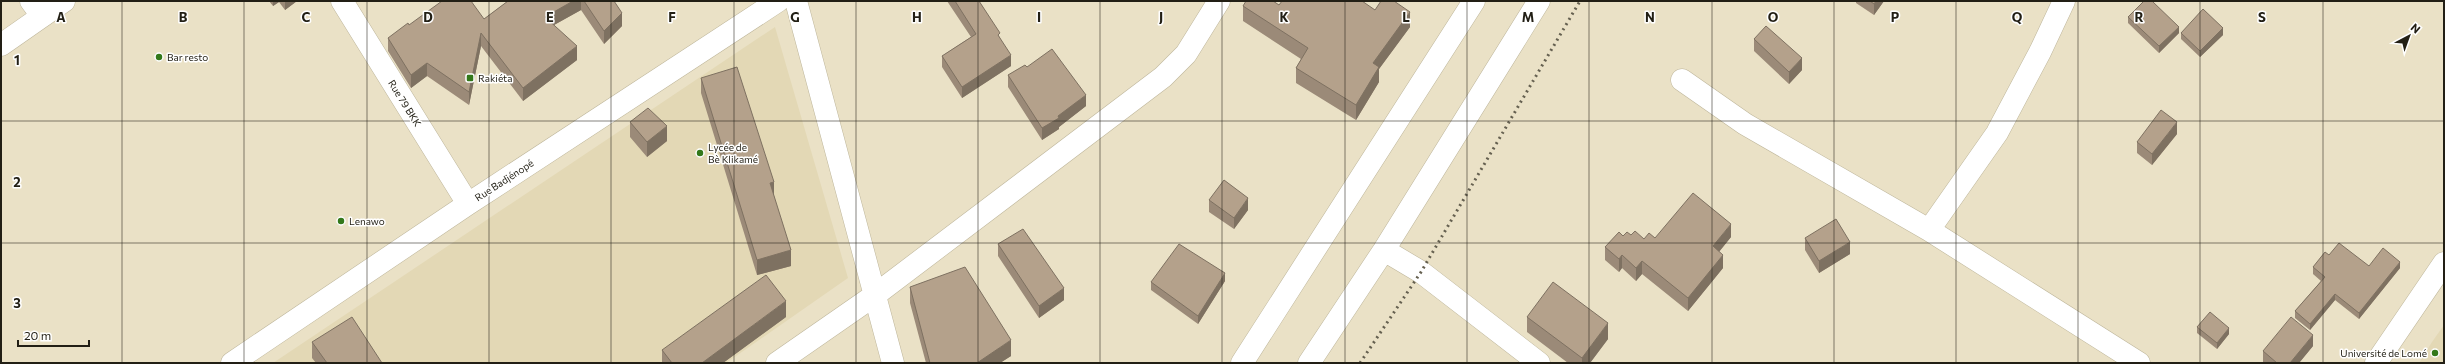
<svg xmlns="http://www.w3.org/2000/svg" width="2445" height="364" font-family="Commissioner,sans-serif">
<rect width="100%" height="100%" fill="#eae1c6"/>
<path fill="#e3d8b5" d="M775,27L848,278L726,363H273Z
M2444,325V363H2419L2432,342Z"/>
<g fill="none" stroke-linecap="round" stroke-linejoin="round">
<g stroke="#beb69b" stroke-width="23">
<path id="minor" d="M31,1L42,16
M342,1L468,204
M796,1L893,363
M1682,80L1745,124L1929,230L2139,363
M1929,230L1997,133L2040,52L2064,1
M1384,250L1421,272L1539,363
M232,363L468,204L778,1
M777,363L875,295L1163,77L1186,54L1219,1
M1242,363L1474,1
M1309,363L1384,250L1539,1
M2376,363L2444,263"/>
</g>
<g stroke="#beb69b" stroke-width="23">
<path id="major" d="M1,45L64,1"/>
</g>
<use href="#minor" stroke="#fff" stroke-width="22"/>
<use href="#major" stroke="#fff" stroke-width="22"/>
<path stroke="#656050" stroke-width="3" stroke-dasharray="2 4" stroke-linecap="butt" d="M1360,363L1421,272L1580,1"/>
</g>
<path fill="#9b8a78" d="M269,1H297L285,10L279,2L273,6Z
M508,1H614L622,26L604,44L581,10L554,25L577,60L523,101L481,46L469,105L427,76L411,88L388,51V38L484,19Z
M947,1H979L1000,38L1011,66L962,98L942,67V56L971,37Z
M1856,1H1884L1874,15L1856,3Z
M1279,5L1375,10L1410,27L1379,69V82L1356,120L1296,83V68L1301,59L1243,21V6Z
M2128,17L2179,33L2159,53L2128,23Z
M2181,33L2223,35L2200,57L2181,39Z
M1754,39L1802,70L1789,84L1754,51Z
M1027,67L1086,106L1059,127V129L1042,140L1008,87V75Z
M701,78L774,196L791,266L757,275L701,93Z
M630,122L667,141L647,157L630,137Z
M2177,134L2152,165L2137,153V142Z
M1209,200L1248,210L1234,229L1209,212Z
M1631,235L1644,239L1655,238L1731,237L1719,252L1723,268L1688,311L1642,274L1636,281L1622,268L1619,272L1605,260V247L1623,236Z
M1805,238L1850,254L1819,273L1805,250Z
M998,244L1064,300L1039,318L998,256Z
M2329,255L2369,266L2400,268L2359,319L2335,300L2310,330L2295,318V311L2321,281L2313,274V267Z
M1225,281L1198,324L1151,290V282Z
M910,287L1011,356L1000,363H926L910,303Z
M786,317L723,363H662V350Z
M1527,317L1608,339L1590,363H1568L1527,332Z
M2197,327L2229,334L2217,349L2197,333Z
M312,342L382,363H316L312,358Z
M2313,346L2299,363H2263V351Z"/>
<path fill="#7e7161" d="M273,1H279V2L273,6Z
M285,1H297L285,10Z
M573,1H581V10L545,30V17Z
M1876,1H1884L1874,15V4Z
M1410,12V27L1379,69V82L1356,120V105L1373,63Z
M622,13V26L604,44V31Z
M2179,27V33L2159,53V46Z
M2223,28V35L2200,57V51Z
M481,33V46L469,105V92Z
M577,46V60L523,101V88Z
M1011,55V66L962,98V87Z
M1802,58V70L1789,84V72Z
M427,63V76L411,88V75Z
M1086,95V106L1059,127V129L1042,140V128Z
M2177,122V134L2152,165V154Z
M667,126V141L647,157V142Z
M774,182V198L770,183Z
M1248,198V210L1234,229V218Z
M1731,224V237L1713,259V246Z
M1850,242V254L1819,273V261Z
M791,250V266L757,275V260Z
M1622,255V268L1619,272V259Z
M1723,255V268L1688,311V298Z
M1642,261V274L1636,281V268Z
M2400,262V268L2359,319V313Z
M1225,273V281L1198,324V316Z
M1064,288V300L1039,318V306Z
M2335,294V300L2310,330V324Z
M786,301V317L723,363H702Z
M1608,323V339L1590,363H1582V358Z
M2229,328V334L2217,349V343Z
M2313,335V346L2299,363H2290Z
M1011,340V356L1000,363H977Z"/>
<path fill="#b4a18b" stroke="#7e7161" d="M442,1H471L484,19L508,1H573L545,17L577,46L523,88L481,33L469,92L427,63L411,75L388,38L408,23L409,25Z
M584,1H614L622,13L604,31Z
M955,1H979L1000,33L998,35L1011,55L962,87L942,56L976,34Z
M1246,1H1273L1279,5L1282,1H1362L1375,10L1381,1H1394L1410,12L1373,63L1379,67L1356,105L1296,68L1308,48L1243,6Z
M1870,1H1876L1874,4Z
M2144,1H2152L2179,27L2159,46L2128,17Z
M2203,9L2223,28L2200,51L2181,33Z
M1766,26L1802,58L1789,72L1754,39Z
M1052,49L1086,95L1058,116L1059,118L1042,128L1008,75L1025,65L1027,67Z
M737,67L774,182L770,183L791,250L757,260L701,78Z
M648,108L667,126L647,142L630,122Z
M2161,110L2177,122L2152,154L2137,142Z
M1224,180L1248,198L1234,218L1209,200Z
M1693,193L1731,224L1713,246L1723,255L1688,298L1642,261L1636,268L1622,255L1619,259L1605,247L1619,232L1623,236L1627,232L1631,235L1635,231L1644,239L1649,233L1655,238Z
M1836,219L1850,242L1819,261L1805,238Z
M1023,229L1064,288L1039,306L998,244Z
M2339,243L2369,266L2383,248L2400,262L2359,313L2335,294L2310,324L2295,311L2325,277L2313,267L2325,252L2329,255Z
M1179,244L1225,273L1198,316L1151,282Z
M965,267L1011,340L977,363H930L910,287Z
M766,275L786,301L702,363H672L662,350Z
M1553,282L1608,323L1582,358L1527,317Z
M2210,312L2229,328L2217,343L2197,327Z
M352,317L382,363H327L312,342Z
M2291,317L2313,335L2290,363H2277L2263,351Z"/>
<path fill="none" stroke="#221f15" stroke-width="1" stroke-opacity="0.55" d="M122,1V363M244,1V363M367,1V363M489,1V363M611,1V363M734,1V363M856,1V363M978,1V363M1100,1V363M1222,1V363M1345,1V363M1467,1V363M1589,1V363M1712,1V363M1834,1V363M1956,1V363M2078,1V363M2200,1V363M2323,1V363M1,121H2444M1,243H2444"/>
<g fill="#33781a" stroke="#fff" stroke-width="1.5">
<circle cx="159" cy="57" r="4"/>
<rect x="466" y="74" width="8" height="8" rx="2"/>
<circle cx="700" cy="153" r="4"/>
<circle cx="341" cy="221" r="4"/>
<circle cx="2435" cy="353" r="4"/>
</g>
<g text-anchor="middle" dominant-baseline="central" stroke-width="3" stroke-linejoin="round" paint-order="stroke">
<g font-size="10" fill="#221f15" stroke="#fff" text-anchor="start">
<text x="167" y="57">Bar resto</text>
<text x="478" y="78">Rakiéta</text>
<text x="708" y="147">Lycée de<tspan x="708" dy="12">Bè Klikamé</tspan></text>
<text x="349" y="221">Lenawo</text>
<text x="2427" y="353" text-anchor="end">Université de Lomé</text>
</g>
<g font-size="10" fill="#221f15" stroke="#fff">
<text transform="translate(405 103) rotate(58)">Rue 79 BKK</text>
<text transform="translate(504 180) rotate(-33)">Rue Badjénopé</text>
</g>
</g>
<g font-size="13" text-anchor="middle" font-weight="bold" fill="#221f15" stroke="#fff" stroke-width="3" stroke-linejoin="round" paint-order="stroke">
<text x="61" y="22">A</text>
<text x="183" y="22">B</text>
<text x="306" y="22">C</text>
<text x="428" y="22">D</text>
<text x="550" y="22">E</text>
<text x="672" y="22">F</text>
<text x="795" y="22">G</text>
<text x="917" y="22">H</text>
<text x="1039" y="22">I</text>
<text x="1161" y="22">J</text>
<text x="1284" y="22">K</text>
<text x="1406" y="22">L</text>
<text x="1528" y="22">M</text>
<text x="1650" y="22">N</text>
<text x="1773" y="22">O</text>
<text x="1895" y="22">P</text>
<text x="2017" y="22">Q</text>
<text x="2139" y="22">R</text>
<text x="2262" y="22">S</text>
<text x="17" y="65">1</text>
<text x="17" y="187">2</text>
<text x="17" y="308">3</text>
</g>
<rect width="2445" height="364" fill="none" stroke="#221f15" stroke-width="4"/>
<g transform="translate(2409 36) rotate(41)" stroke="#ffffff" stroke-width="3" paint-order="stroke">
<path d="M0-3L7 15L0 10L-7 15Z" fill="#221f15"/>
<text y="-6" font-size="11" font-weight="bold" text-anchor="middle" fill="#221f15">N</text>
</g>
<path d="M18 340v6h71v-6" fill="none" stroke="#221f15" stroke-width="2"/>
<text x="24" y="340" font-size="12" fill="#221f15" stroke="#ffffff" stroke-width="3" paint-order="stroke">20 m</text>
</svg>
